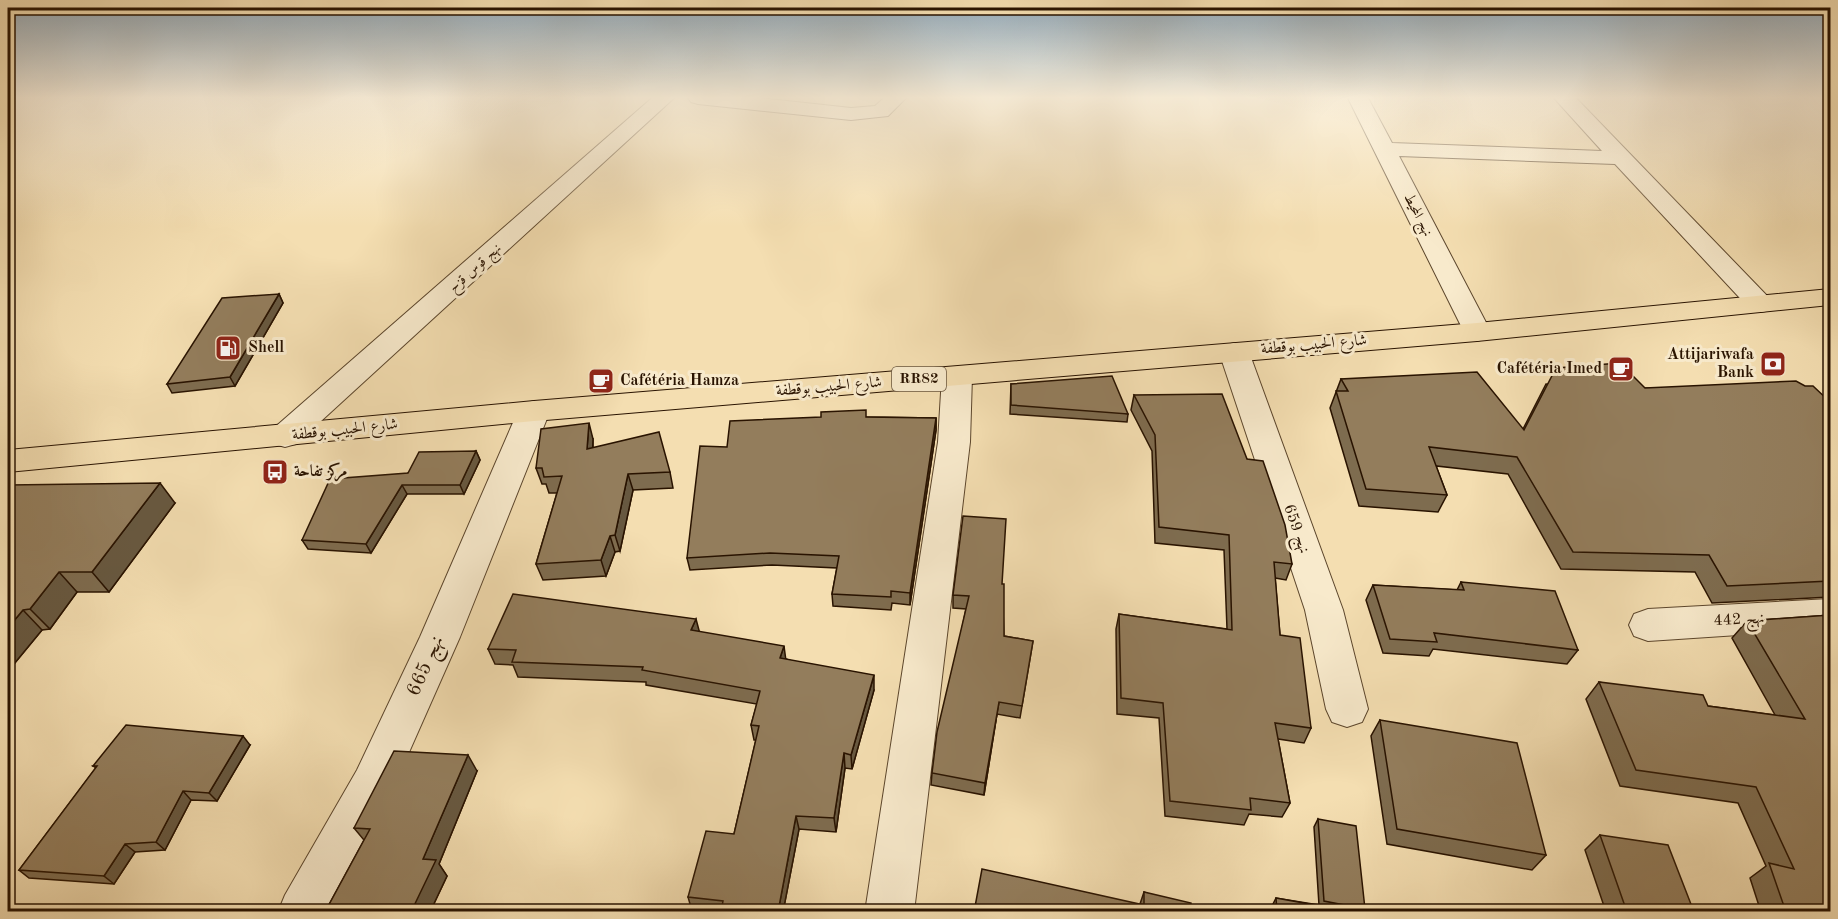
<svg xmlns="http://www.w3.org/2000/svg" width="1838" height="919" font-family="'Old Standard TT',Amiri,serif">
<rect width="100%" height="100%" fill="#f4deb1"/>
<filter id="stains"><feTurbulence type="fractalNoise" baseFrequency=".00333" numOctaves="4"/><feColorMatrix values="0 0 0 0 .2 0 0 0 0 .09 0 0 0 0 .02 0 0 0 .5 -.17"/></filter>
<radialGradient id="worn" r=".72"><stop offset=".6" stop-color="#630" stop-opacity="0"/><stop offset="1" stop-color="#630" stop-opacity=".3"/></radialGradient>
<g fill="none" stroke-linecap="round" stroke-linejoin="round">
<g stroke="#5c462c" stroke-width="2">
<path id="minor" d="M652,98H674L296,444L285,447L274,444L269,436L274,428Z
M688,98H760L851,108L875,106L884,98H906L888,116L851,120L698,104L691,102Z
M1348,98H1368L1392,143L1602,151L1554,98H1576L1775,304L1771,310L1761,312L1751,310L1615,164L1399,156L1491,332L1487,338L1477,341L1467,338Z
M1234,343L1244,346L1249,352L1343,610L1368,709L1362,722L1347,727L1332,722L1326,709L1305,610L1219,352L1224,346Z
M957,367L968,369L972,376L970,442L914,912H865L938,442L942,376L946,369Z
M534,401L545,404L550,411L460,637L395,784L329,912H278L285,895L357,770L420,637L518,411L523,404Z
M1830,599V629L1648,641L1634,636L1629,625L1634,614L1648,609Z"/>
</g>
<g stroke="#291300" stroke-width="2">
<path id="major" d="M1830,289V305L1477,341L534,421L8,472V450L534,401L1477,323Z"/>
</g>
<use href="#minor" fill="#f8eacc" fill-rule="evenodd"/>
<use href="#major" fill="#f4deb1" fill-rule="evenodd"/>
</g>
<path fill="#7e6c4f" stroke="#291300" stroke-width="1.5" d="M279,294L283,303L235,386L172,393L167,384Z
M1341,379L1523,429L1546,384L1645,388L1830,402V597L1712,603L1695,572L1561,569L1508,474L1436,466L1447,495L1438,512L1359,506L1330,408Z
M1011,384L1128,414L1127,422L1010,414Z
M1134,395L1247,459L1292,564L1286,580L1275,578L1280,635L1311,728L1304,743L1278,739L1290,803L1282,817L1249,814L1244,825L1165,816L1159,718L1117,714L1116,629L1119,614L1227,629L1224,550L1155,543L1152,451L1131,410Z
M866,417L936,418V430L910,605L892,603L891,610L833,606L832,594L837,568L772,565L690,570L687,558Z
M593,439V448L670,472L673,488L633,490L620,551L615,552L606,576L543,580L536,564L557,493H549L546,484H542L536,468Z
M476,451L480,460L464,494H407L371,553L308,549L302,540L408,473Z
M8,485L175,503L109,592H77L50,629L42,630L14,664L9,663L12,666L8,672Z
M1461,582L1578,650L1567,664L1433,649L1429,656L1383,653L1366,600L1373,585L1457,590Z
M1002,584L1004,636L1033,641L1020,718L997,714L984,795L931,785L932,773L966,609L953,608V595Z
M1830,615V912H1761L1750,878L1766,866L1738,803L1620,786L1586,699L1599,682L1708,706L1775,715L1732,638L1747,621Z
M699,632L786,659L874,690L852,769L845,768L836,832L799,829L783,912H701L692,911L688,897L734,834L756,740H754L751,725L757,704L646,685V682L518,677L513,665L495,664L488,649Z
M1380,720L1546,855L1532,870L1387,844L1371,736Z
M250,745L217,801L191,800L165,850L135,852L114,884L29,878L19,870L96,768L93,766Z
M477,771L439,864L447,876L430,912H325L364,840L354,828Z
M1318,819L1365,909L1363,912H1269L1276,898L1319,905L1314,827Z
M1600,835L1694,912H1606L1585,850Z
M1144,892L1190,912L1140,904Z"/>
<path fill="#675840" stroke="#291300" stroke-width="1.5" d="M279,294L283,303L235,386L230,377Z
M936,418V430L910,605V593Z
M589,423L593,439L592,465L587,449Z
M476,451L480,460L464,494L460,485Z
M628,474L633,490L620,551L615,535Z
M160,483L175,503L109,592L92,572Z
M402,485L407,494L371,553L366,544Z
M610,536L615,552L606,576L601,560Z
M59,572L77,592L50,629L30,609Z
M23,610L42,630L14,664L8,657V628Z
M696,619L700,634L691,630Z
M784,646L786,661L780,658Z
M8,661L12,666L8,672Z
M874,675V690L852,769L851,755Z
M999,702L997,714L984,795L985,783Z
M243,736L250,745L217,801L209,793Z
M844,753L845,768L836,832L834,818Z
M468,755L477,771L439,864L447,876L430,912H411L423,859Z
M183,791L191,800L165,850L156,842Z
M796,816L799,829L783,912H778Z
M125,844L135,852L114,884L104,876Z"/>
<path fill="#937d5c" stroke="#291300" stroke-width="1.5" d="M279,294L230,377L167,384L222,298Z
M1620,363L1645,388L1796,381L1805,386H1813L1830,402V581L1727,586L1709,555L1573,552L1517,457L1429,447L1447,495L1366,489L1336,391H1348L1341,379L1477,372L1524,430L1556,368Z
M1112,376L1128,414L1011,405V384Z
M1222,394L1247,459L1263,461L1285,525L1292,564L1274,562L1280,635L1300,638L1311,728L1275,723L1290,803L1250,798L1251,810L1170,801L1163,703L1121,698L1119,614L1232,630L1229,535L1159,527L1155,435L1134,395Z
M866,410V417L936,418L910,593L891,591V597L832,594L839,556L770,553L687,558L700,446L727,447L730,421L821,417V412Z
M589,423L587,449L659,432L670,472L628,474L615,535L610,536L601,560L536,564L562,476L544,477L542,468H536L541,429Z
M476,451L460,485H402L366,544L302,540L330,479L408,473L419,452Z
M160,483L92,572H59L30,609L23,610L8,628V485Z
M963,516L1006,519L1002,584H1004V636L1033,641L1022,706L999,702L985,783L932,773L937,732L969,596L953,595Z
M1461,582L1555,591L1578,650L1434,633L1437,642L1390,639L1373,585L1464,590Z
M513,594L696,619L691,630L784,646L780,658L874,675L851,755L844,753L834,818L796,816L778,912H721L723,901L688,897L706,831L734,834L759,726L751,725L760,691L642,670L643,667L512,662L516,650L488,649Z
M1830,615V912H1786L1769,863L1794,869L1756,787L1636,770L1599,682L1703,695L1708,706L1805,719L1747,621Z
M1380,720L1517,743L1546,855L1397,829Z
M126,725L243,736L209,793L183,791L156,842L125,844L104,876L19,870L97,766H93Z
M394,751L468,755L423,859L436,860L411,912H325L370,829L354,828Z
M1318,819L1356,826L1365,909L1324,901Z
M1600,835L1668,845L1694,912H1627Z
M982,869L1144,905V892L1191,903L1190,912H974Z
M1276,898L1348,911V912H1277Z"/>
<linearGradient id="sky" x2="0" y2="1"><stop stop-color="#91a9ba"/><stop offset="0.43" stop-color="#faf0dc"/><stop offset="1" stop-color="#faf0dc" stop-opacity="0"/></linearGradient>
<rect width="1838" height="227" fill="url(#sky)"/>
<defs>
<g id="fuel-square" transform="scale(1.35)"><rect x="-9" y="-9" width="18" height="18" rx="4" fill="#8f2418" stroke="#f8eacc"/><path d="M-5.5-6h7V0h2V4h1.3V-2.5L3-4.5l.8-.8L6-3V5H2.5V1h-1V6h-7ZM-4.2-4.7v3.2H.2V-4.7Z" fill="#fff"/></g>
<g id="bank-square" transform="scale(1.35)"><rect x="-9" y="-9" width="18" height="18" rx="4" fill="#8f2418" stroke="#f8eacc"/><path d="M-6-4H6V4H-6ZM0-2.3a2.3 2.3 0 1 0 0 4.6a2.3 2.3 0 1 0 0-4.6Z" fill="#fff"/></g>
<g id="cafe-square" transform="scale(1.35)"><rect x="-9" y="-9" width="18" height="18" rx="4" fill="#8f2418" stroke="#f8eacc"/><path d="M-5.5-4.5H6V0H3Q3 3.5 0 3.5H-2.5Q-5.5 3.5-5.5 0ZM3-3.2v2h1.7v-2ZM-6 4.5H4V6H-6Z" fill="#fff"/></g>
<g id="bus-square" transform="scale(1.35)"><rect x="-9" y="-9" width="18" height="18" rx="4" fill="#8f2418" stroke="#f8eacc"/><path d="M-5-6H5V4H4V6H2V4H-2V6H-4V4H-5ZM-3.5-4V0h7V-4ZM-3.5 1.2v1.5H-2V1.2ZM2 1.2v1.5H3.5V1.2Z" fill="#fff"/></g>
</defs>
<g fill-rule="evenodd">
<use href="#fuel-square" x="228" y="348"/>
<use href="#bank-square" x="1773" y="364"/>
<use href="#cafe-square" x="1621" y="369"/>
<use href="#cafe-square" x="601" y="381"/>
<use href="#bus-square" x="275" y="472"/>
</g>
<g text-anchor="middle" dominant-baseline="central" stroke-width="6" stroke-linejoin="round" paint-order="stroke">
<g font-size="14" fill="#291300" stroke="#f8eacc">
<text transform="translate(1418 215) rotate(63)">نهج المحيط</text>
<text transform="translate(475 268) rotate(-42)">نهج قوس قزح</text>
</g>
<rect fill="#f8eacc" stroke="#67543d" stroke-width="1.5" x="892" y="367" width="54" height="24" rx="4.5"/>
<g font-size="15" font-weight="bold" fill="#291300">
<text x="919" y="379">RR82</text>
</g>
<g font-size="16" fill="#291300" stroke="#f8eacc">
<text transform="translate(1314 345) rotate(-5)">شارع الحبيب بوقطفة</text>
<text transform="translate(829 387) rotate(-5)">شارع الحبيب بوقطفة</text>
<text transform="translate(345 430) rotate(-6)">شارع الحبيب بوقطفة</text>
<text transform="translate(1296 529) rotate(71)">نهج 659</text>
<text transform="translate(1739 620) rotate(-3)">نهج 442</text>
</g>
<g font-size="16" font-weight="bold" fill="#291300" stroke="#f8eacc" text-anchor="start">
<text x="248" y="348">Shell</text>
<text x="1754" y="355" text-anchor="end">Attijariwafa<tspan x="1754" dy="18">Bank</tspan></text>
<text x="1602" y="369" text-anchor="end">Cafétéria Imed</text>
<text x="620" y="381">Cafétéria Hamza</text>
<text x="294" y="472">مركز تفاحة</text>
</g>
<g font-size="20" fill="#291300" stroke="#f8eacc">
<text transform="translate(426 666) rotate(-66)">نهج 665</text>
</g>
</g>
<rect width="1838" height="919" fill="none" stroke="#f4deb1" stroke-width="30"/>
<rect x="9" y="9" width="1820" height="901" fill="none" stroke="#291300" stroke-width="3"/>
<rect x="15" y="15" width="1808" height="889" fill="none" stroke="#291300" stroke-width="1.5"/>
<rect width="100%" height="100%" filter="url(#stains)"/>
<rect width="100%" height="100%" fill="url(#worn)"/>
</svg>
